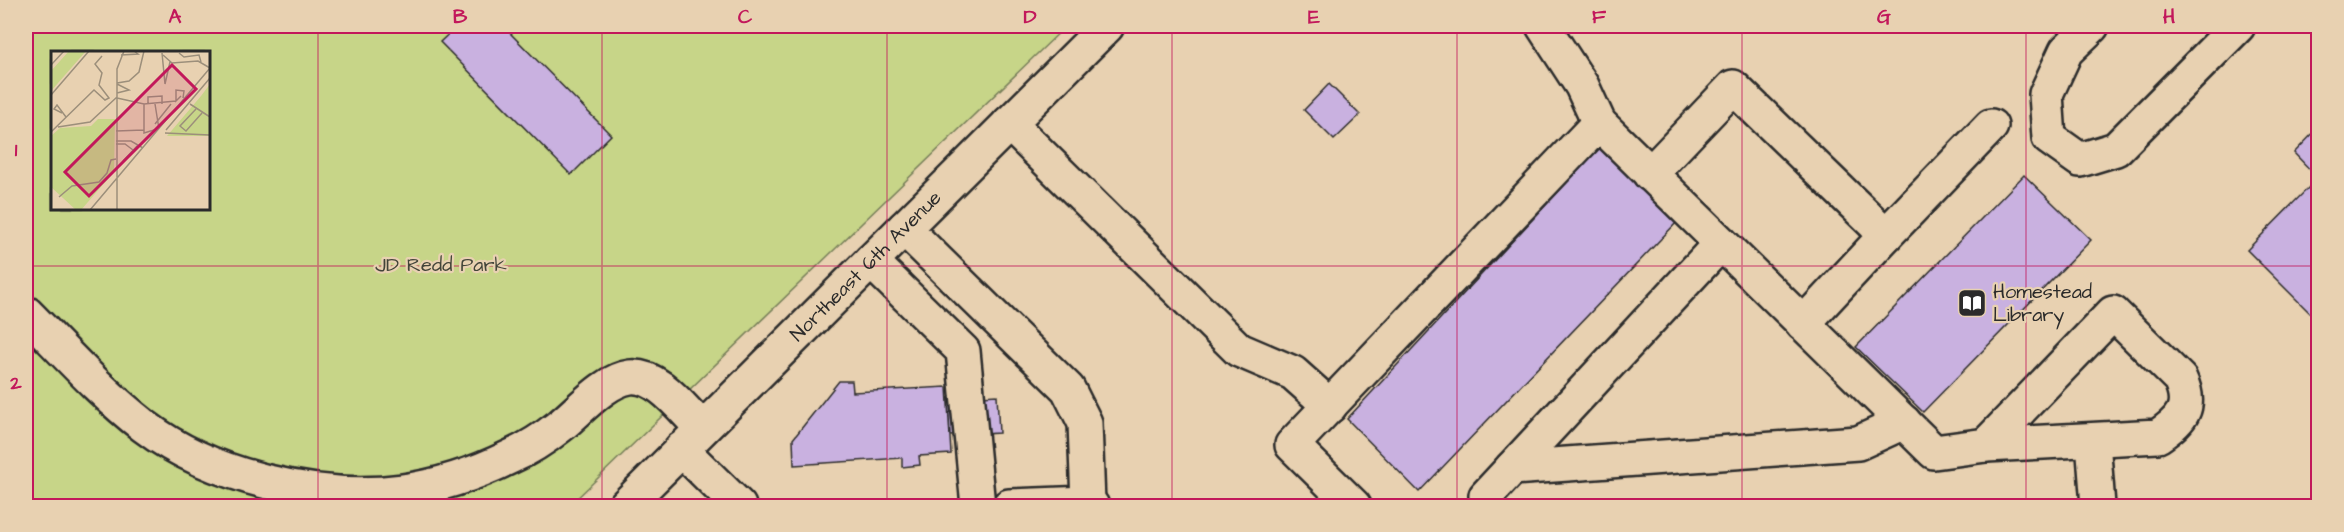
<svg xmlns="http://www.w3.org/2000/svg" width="2344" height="532" font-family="'Architects Daughter',sans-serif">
<rect width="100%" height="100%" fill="#e8d1b1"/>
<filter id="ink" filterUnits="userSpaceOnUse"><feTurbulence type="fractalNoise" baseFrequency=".0167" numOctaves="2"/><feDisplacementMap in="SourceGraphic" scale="12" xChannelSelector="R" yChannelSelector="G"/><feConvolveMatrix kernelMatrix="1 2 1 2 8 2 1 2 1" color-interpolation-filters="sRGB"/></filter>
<g filter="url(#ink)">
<path fill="#c7d588" stroke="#79805a" stroke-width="1.5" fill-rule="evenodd" d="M26,26H1066L569,506H26ZM52,52H208V208H52Z"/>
<path fill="#c9b1e0" stroke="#2b2b2b" stroke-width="1.5" d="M457,26H503L611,135L571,175L440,42Z
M1329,84L1360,115L1334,140L1304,110Z
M2318,128V178L2294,153Z
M1599,148L1677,222L1419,492L1347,419Z
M2024,175L2091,240L1923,412L1856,347Z
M2318,178V321L2247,250Z
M839,381H852L853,392L947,387L951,454L919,456L920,465L902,467V458L794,465L793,439Z
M997,395L999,433L950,436L948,398Z"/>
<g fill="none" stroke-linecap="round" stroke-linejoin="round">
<g stroke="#2b2b2b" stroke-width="38">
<g id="minor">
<path d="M1543,26L1582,86L1599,123L1934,452L1986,445"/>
<path d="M2092,26L2066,51L2046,94L2049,138L2080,160L2116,149L2238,26"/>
<path d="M1009,123L1239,350L1293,373L1330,406"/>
<path d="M1650,174L1733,87L1886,235L1803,324"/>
<path d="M904,228L1068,389L1085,423L1088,503"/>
<path d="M1886,235L1991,126"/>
<path d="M871,261L963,351L978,506"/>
<path d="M26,313C64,351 101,393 144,426C211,477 319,502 402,491C439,486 477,473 510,457C528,449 545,438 560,426C579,411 605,380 630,377C658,374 683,410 702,428"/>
<path d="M2113,313L2180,379C2193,407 2182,420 2158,436L1986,445Z"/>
<path d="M2093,441L2098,506"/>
<path d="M681,449L739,506"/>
<path d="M1512,468L1858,443L1904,422"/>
<path id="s1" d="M625,506L1107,26"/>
<path d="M1009,506L1088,503L1092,506"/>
<path d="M1354,506L1292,445L1599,123"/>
<path d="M1488,506L1486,496L1721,243"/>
</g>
</g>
<use href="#minor" stroke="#e8d1b1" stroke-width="33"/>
</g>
</g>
<path fill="none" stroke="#c2185b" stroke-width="1.5" stroke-opacity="0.55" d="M318,26V506M602,26V506M887,26V506M1172,26V506M1457,26V506M1742,26V506M2026,26V506M26,266H2318"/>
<defs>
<g id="library-square" transform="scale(1.5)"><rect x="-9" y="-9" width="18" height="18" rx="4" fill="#2b2b2b" stroke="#e8d1b1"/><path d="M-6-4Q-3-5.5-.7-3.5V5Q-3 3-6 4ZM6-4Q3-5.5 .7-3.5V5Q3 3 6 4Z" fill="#fff"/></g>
</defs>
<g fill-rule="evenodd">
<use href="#library-square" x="1972" y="303"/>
</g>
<g text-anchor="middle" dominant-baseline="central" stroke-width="4.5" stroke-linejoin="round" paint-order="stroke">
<g font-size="20" fill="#424439" stroke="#e8d1b1">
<text x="441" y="265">JD Redd Park</text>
</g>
<g font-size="20" fill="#2b2b2b" stroke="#e8d1b1">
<text stroke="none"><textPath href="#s1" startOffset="340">Northeast 6th Avenue</textPath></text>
</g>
<g font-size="20" fill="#2b2b2b" stroke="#e8d1b1" text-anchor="start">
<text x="1993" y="292">Homestead<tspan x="1993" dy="23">Library</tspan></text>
</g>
</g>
<g transform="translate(51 51)">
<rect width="159" height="159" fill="#e8d1b1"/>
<path d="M18,0H35L0,40V20ZM159,33V85H116L150,45ZM47,68H64L63,121L30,159H25L0,136V85L9,77L40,75Z" fill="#c7d588"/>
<path fill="none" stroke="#9c8f7b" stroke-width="1.5" d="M111,2L114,33L119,11M128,2L133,6L148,4L150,11M70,4L87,3L83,0M112,4L121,12L147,10L159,17M0,14L13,0M66,32L78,30L88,21L93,0M66,42L78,39L66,33M0,44L38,0M130,45L125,50V39L133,40L132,47M66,47L93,53L125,50M93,53V82L103,79M97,53V46L111,45V53M104,53L108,78M139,53L159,66M145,58L129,75L135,80L151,62M11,62L3,58L6,54L15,66M104,73L120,53M7,76L39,71L66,46M115,79L159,27M65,80L93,79M0,81L43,39L54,49L58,47L48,34L51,22L44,13L51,5M114,82L159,84M65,90H80L92,97M65,93H74L82,99M72,110L87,94M8,146L21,135L48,131L56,122L60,109L65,108M39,159L159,17M66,159V18L73,0"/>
<path fill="#c2185b" fill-opacity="0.15" stroke="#c2185b" stroke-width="3" d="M121,14L145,38L38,145L14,121Z"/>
<rect width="159" height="159" fill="none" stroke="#2b2b2b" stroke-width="3"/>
</g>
<rect width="2344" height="532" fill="none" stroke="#e8d1b1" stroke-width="66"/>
<rect x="33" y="33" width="2278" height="466" fill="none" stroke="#c2185b" stroke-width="2"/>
<g font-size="20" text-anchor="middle" font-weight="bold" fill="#c2185b">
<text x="175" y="23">A</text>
<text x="460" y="23">B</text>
<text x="745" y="23">C</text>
<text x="1030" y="23">D</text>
<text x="1314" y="23">E</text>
<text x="1599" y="23">F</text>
<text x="1884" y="23">G</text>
<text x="2169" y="23">H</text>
<text x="16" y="156">1</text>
<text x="16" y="389">2</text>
</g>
</svg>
